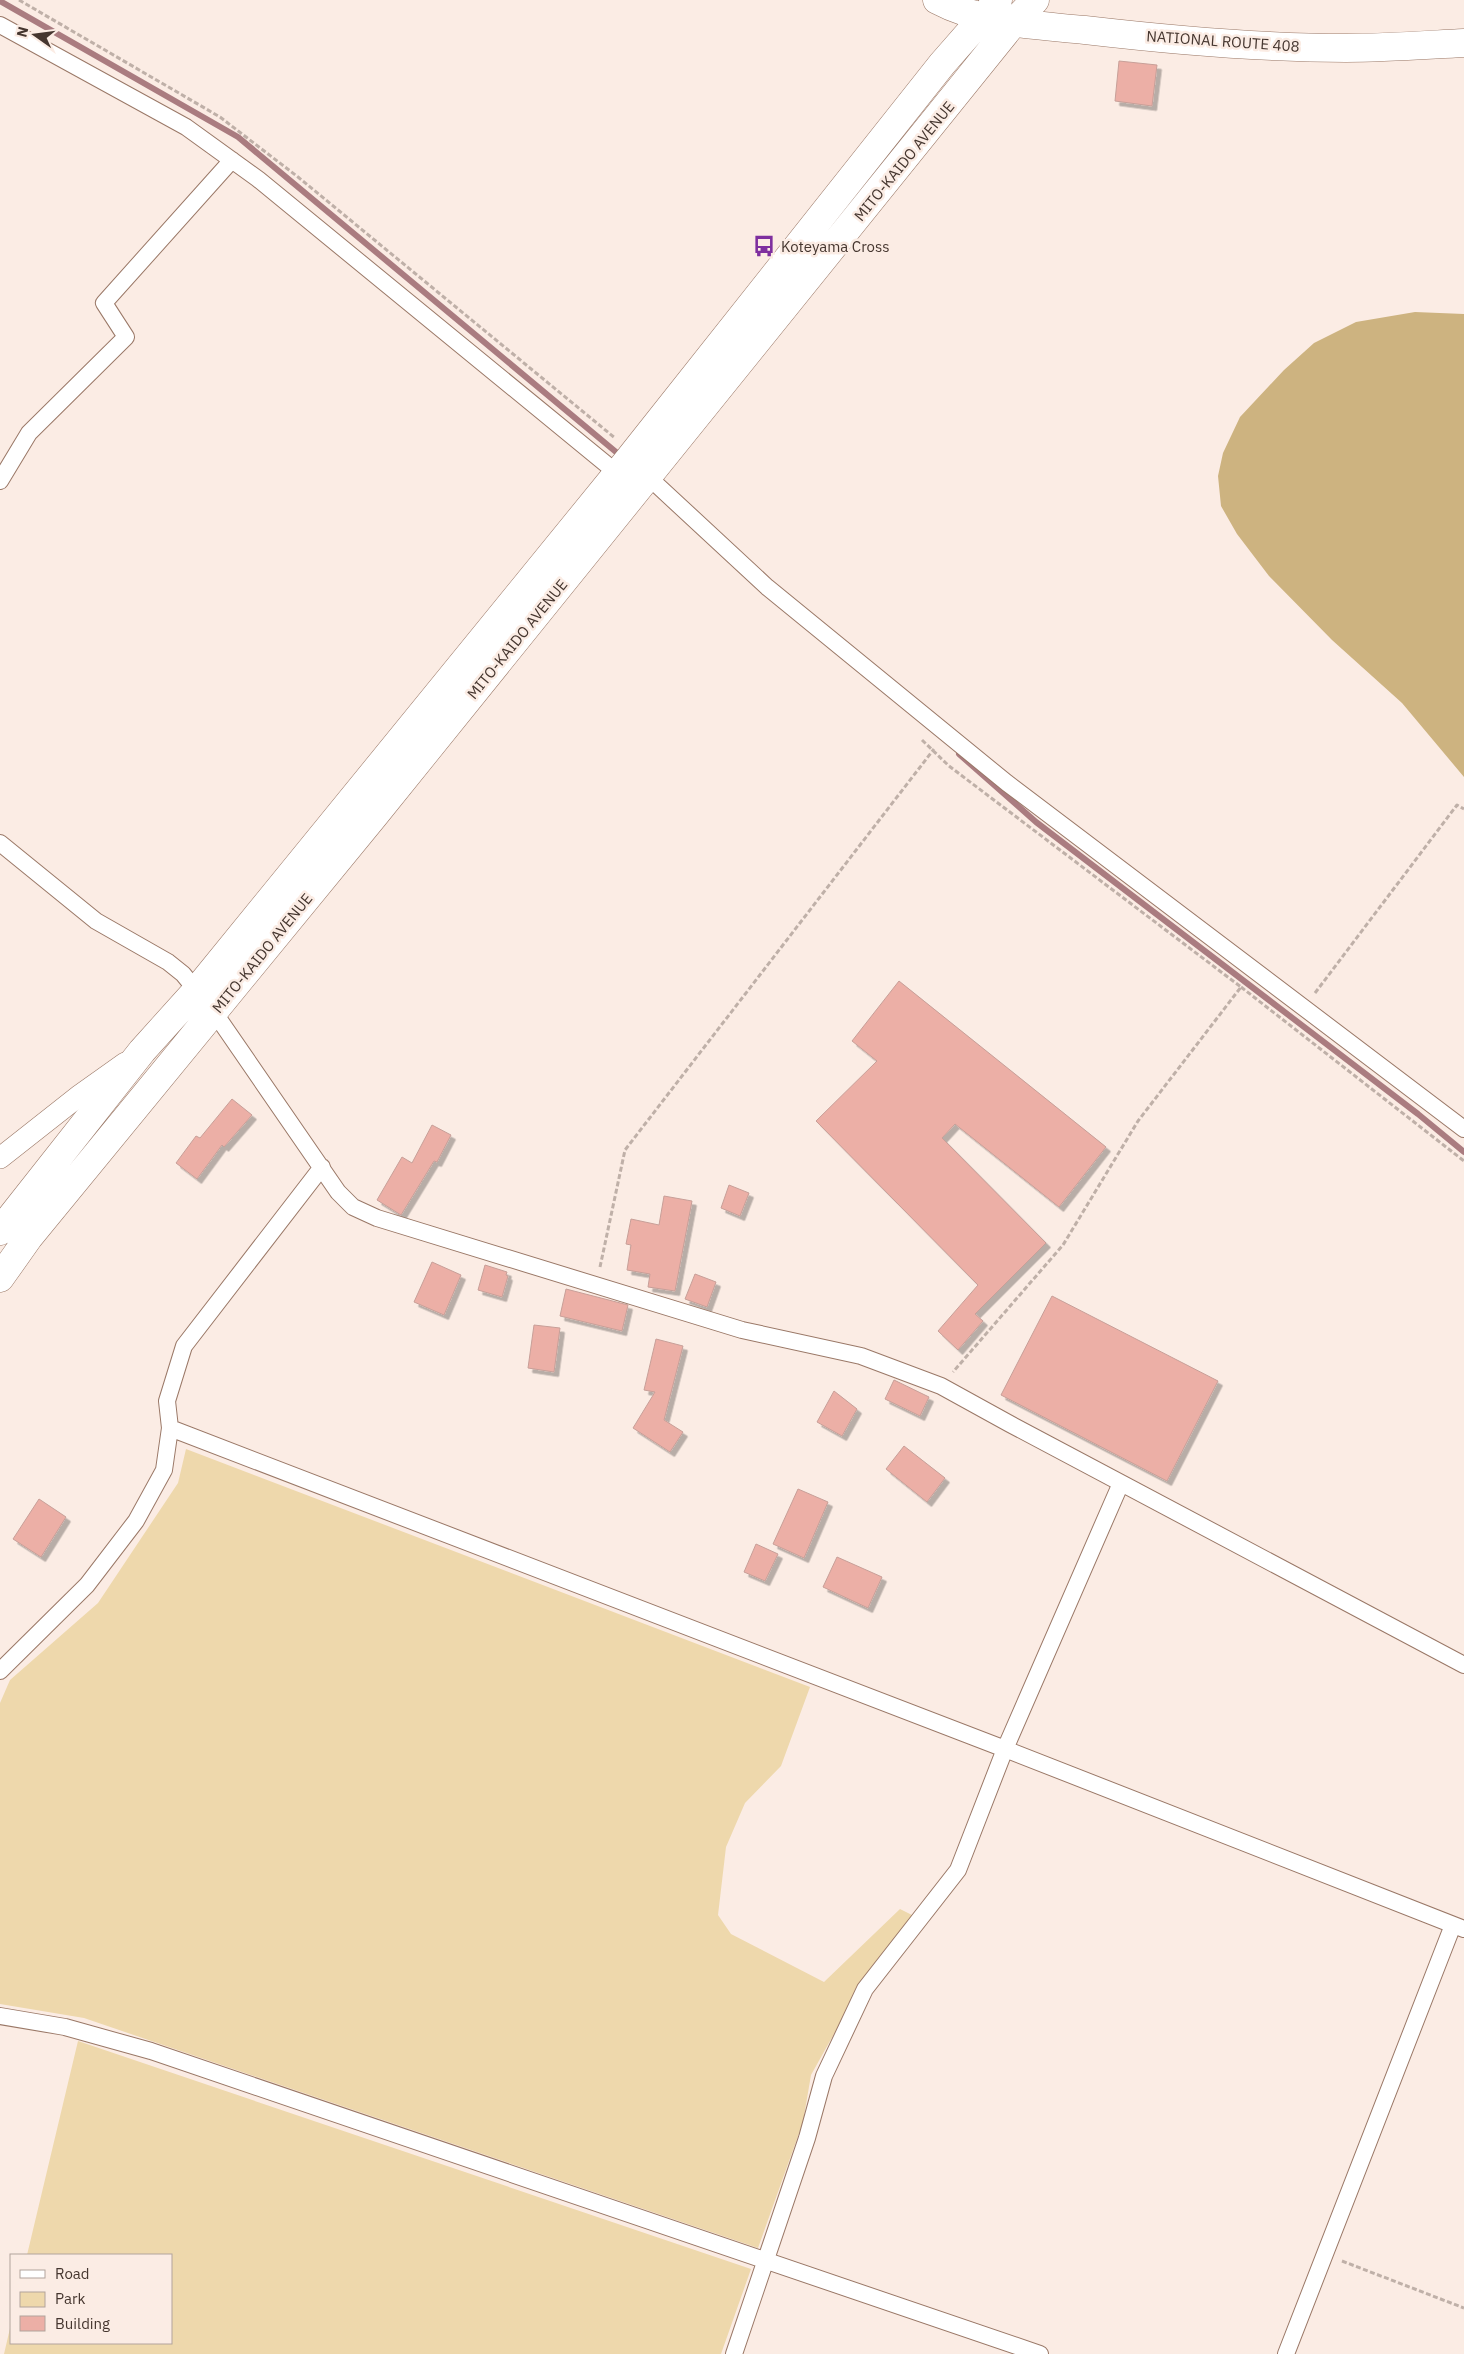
<svg xmlns="http://www.w3.org/2000/svg" width="1464" height="2354" font-family="'IBM Plex Sans',sans-serif">
<defs>
<filter id="shadow"><feDropShadow dx="4.5" dy="4.5" stdDeviation="0" flood-color="#0004"/></filter>
</defs>
<rect width="100%" height="100%" fill="#fbece4"/>
<path fill="#eed8ac" d="M186,1449L810,1687L781,1766L745,1803L726,1847L718,1915L731,1934L824,1982L900,1909L914,1916L863,1982L811,2075L803,2122L758,2248L84,2018L0,2004V1703L10,1680L98,1603L178,1483Z
M78,2041L751,2269L721,2354H4L11,2324V2343H171V2255H27Z"/>
<path fill="#cdb380" d="M1415,312L1464,314V777L1402,703L1332,640L1269,576L1237,534L1221,506L1218,476L1223,453L1240,417L1284,370L1314,343L1356,322Z"/>
<g fill="none" stroke-linecap="round" stroke-linejoin="round">
<path stroke="#aa7c80" stroke-width="6" d="M0,1L238,137L622,457
M959,754L1036,822L1418,1114L1464,1152"/>
</g>
<path fill="#ecafa6" stroke="#c79f98" filter="url(#shadow)" d="M1119,61L1157,65L1152,106L1115,101Z
M899,981L1106,1147L1059,1207L955,1124L942,1138L1046,1243L975,1314L983,1321L958,1350L938,1331L978,1285L816,1121L877,1061L852,1041Z
M232,1099L252,1115L224,1147L222,1145L197,1179L176,1163L196,1136L200,1138Z
M432,1125L451,1135L437,1162L434,1161L401,1215L377,1200L402,1157L412,1163Z
M729,1185L749,1193L740,1216L721,1208Z
M664,1196L692,1201L675,1291L648,1287L650,1274L627,1270L631,1245L626,1244L631,1219L659,1225Z
M432,1262L461,1275L444,1315L414,1302Z
M485,1265L507,1272L506,1275L508,1276L502,1297L478,1290Z
M695,1274L716,1282L707,1307L685,1299Z
M566,1289L628,1305L622,1331L560,1316Z
M1052,1296L1218,1381L1167,1481L1001,1395Z
M534,1325L560,1328L554,1372L528,1368Z
M656,1339L683,1346L664,1420L683,1432L670,1452L633,1428L655,1392L644,1390Z
M894,1380L929,1397L920,1416L885,1399Z
M834,1391L857,1409L842,1436L817,1422Z
M904,1446L945,1478L927,1502L886,1469Z
M798,1489L828,1502L804,1558L773,1544Z
M39,1499L66,1517L41,1557L13,1539Z
M756,1544L778,1554L765,1581L744,1572Z
M837,1557L882,1577L868,1608L823,1587Z"/>
<g fill="none" stroke-linecap="round" stroke-linejoin="round">
<g stroke="#9a7867" stroke-width="18">
<path id="minor" d="M0,25L186,127L258,179L617,473
M642,471L767,587L1007,783L1464,1129
M0,481L29,433L126,337L104,303L232,160
M0,843L96,921L168,962L183,974L214,1012L338,1192L353,1207L377,1218L742,1330L861,1356L941,1386L1010,1424L1464,1665
M170,1428L1005,1749L1464,1929
M0,1671L87,1585L136,1521L164,1470L170,1428L167,1401L184,1346L322,1167
M0,2016L65,2027L151,2051L1040,2354
M734,2354L807,2138L824,2076L865,1989L958,1870L1005,1749L1121,1483
M1286,2354L1453,1925"/>
</g>
<g stroke="#9a7867" stroke-width="22">
<path id="tertiary" d="M0,1158L80,1095L125,1063"/>
</g>
<g stroke="#9a7867" stroke-width="29">
<path id="trunk" d="M937,0C982,24 1036,25 1085,30C1171,40 1259,48 1346,48C1386,48 1425,45 1464,43
M0,1231L142,1051L196,991L629,459L942,64L998,0
M0,1278L29,1237L374,816L1014,22L1035,0"/>
</g>
<path stroke="#bfb0a8" stroke-width="3" stroke-dasharray="5 2.5" stroke-linecap="butt" d="M19,0L220,117L298,177L615,438
M922,740L949,766L1241,987L1138,1121L1063,1245L953,1372
M1241,987L1464,1161
M1315,993L1457,805L1464,809
M600,1267L625,1150L934,749
M1342,2261L1464,2308"/>
<use href="#minor" stroke="#fff" stroke-width="16"/>
<use href="#tertiary" stroke="#fff" stroke-width="21"/>
<use href="#trunk" stroke="#fff" stroke-width="28"/>
</g>
<defs>
<g id="bus-bare" transform="scale(1.725)"><path d="M-5-6H5V4H4V6H2V4H-2V6H-4V4H-5ZM-3.5-4V0h7V-4ZM-3.5 1.2v1.5H-2V1.2ZM2 1.2v1.5H3.5V1.2Z" fill="#7e2f9f" stroke="#fbece4" stroke-width="2.5" paint-order="stroke"/></g>
</defs>
<g fill-rule="evenodd">
<use href="#bus-bare" x="764" y="246"/>
</g>
<g text-anchor="middle" dominant-baseline="central" stroke-width="5" stroke-linejoin="round" paint-order="stroke">
<g font-size="15" fill="#45362f" stroke="#fbece4">
<text transform="translate(1223 41) rotate(4)">NATIONAL ROUTE 408</text>
<text transform="translate(904 161) rotate(-51)">MITO-KAIDO AVENUE</text>
<text transform="translate(517 639) rotate(-51)">MITO-KAIDO AVENUE</text>
<text transform="translate(262 953) rotate(-51)">MITO-KAIDO AVENUE</text>
</g>
<g font-size="15" fill="#45362f" stroke="#fbece4" text-anchor="start">
<text x="781" y="246">Koteyama Cross</text>
</g>
</g>
<rect x="10" y="2254" width="162" height="90" fill="#fbece4" stroke="#b2a39c"/>
<rect x="20" y="2270" width="25" height="8" fill="#ffffff" stroke="#b2a39c"/>
<text x="55" y="2279" font-size="15" fill="#45362f">Road</text>
<rect x="20" y="2292" width="25" height="15" fill="#eed8ac" stroke="#b2a39c"/>
<text x="55" y="2304" font-size="15" fill="#45362f">Park</text>
<rect x="20" y="2316" width="25" height="15" fill="#ecafa6" stroke="#b2a39c"/>
<text x="55" y="2329" font-size="15" fill="#45362f">Building</text>
<g transform="translate(35 35) rotate(284)" stroke="#fbece4" stroke-width="4" paint-order="stroke">
<path d="M0-4L9 19L0 12L-9 19Z" fill="#45362f"/>
<text y="-8" font-size="14" font-weight="bold" text-anchor="middle" fill="#45362f">N</text>
</g>
</svg>
